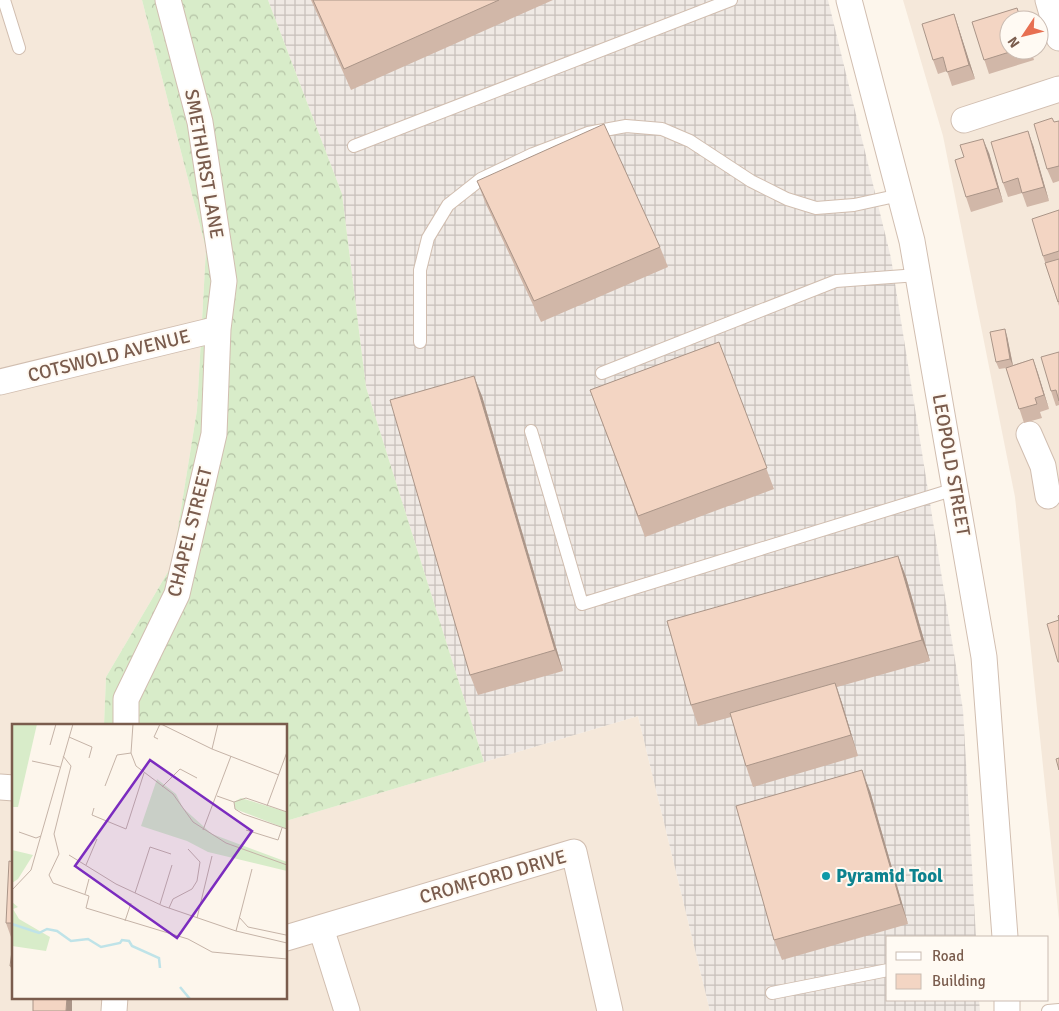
<svg xmlns="http://www.w3.org/2000/svg" width="1059" height="1011" font-family="Signika,sans-serif">
<defs>
<pattern id="industrial-grid" width="8" height="8" patternUnits="userSpaceOnUse" patternTransform="scale(1.25)"><rect width="8" height="8" fill="#efe9e4"/><path d="M0 4h8M4 0v8" fill="none" stroke="#c7c0bb"/></pattern>
<pattern id="forest-crowns" width="20" height="18" patternUnits="userSpaceOnUse" patternTransform="scale(1.25)"><rect width="20" height="18" fill="#d8ecc9"/><path d="M2 6a3 3 0 1 1 6 0M12 15a3 3 0 1 1 6 0" fill="none" stroke="#b4c2a5"/></pattern>
</defs>
<rect width="100%" height="100%" fill="#fdf6ec"/>
<path fill="#f5e8da" fill-rule="evenodd" d="M0,0H142L206,249L197,410L172,565L106,677L104,725H14V997H286V821L638,716L710,1011H0Z
M903,0H1059V920L1015,497L943,136ZM1009,20H1039V50H1009Z"/>
<path fill="url(#industrial-grid)" d="M268,0H828L891,258L963,710L976,937H888V1000H979L980,1011H710L638,716L484,762L366,387L342,194Z"/>
<path fill="url(#forest-crowns)" d="M142,0H268L342,194L366,387L484,762L286,821V725H104L106,677L172,565L197,410L206,249Z"/>
<g fill="none" stroke-linecap="round" stroke-linejoin="round">
<g stroke="#d1beb0" stroke-width="14">
<path id="lane" d="M4,0L19,48
M354,146L731,0
M420,342V270L428,238L448,205L481,179L533,154L588,133L626,126L662,129L690,141L751,181L787,199L816,208L854,205L900,195
M602,373L836,281L918,275
M531,431L582,604L955,489
M772,993L888,970
M1048,1011L1059,1010"/>
</g>
<g stroke="#d1beb0" stroke-width="27">
<path id="street" d="M849,0L912,241L984,657L1005,937
M1048,0L1059,38
M964,120L1059,89
M0,382L218,329
M1029,434L1043,466L1048,496
M126,725V699L177,594L214,434L218,329L224,281L200,122L168,0
M0,787L14,788
M321,928L347,1011
M286,938L574,852L610,1011
M1007,1000V1011
M114,1011L115,997"/>
</g>
<use href="#lane" stroke="#fff" stroke-width="12"/>
<use href="#street" stroke="#fff" stroke-width="25"/>
</g>
<path fill="#d1b7a8" d="M311,0H553L351,90Z
M1017,8L1021,20H1009V50H1031L1034,60L989,74L972,22Z
M954,14L975,79L952,86L947,71L938,74L933,60Z
M1059,121V181L1053,183L1047,169L1054,122Z
M1033,145L1049,201L1027,207L1022,193L1008,197L1003,183Z
M989,153L1003,202L971,212L966,197Z
M477,181L660,247L668,267L541,322L485,202Z
M1059,210V306L1043,256Z
M1007,336L1013,365L1033,359L1049,409L1040,412L1042,418L1024,423L1006,368L999,369L996,362Z
M719,342L774,489L645,537L590,390Z
M1059,352V405L1056,406L1051,391Z
M482,396L563,671L478,695L470,675Z
M898,556L906,577L930,661L837,687L842,703L858,756L753,787L746,766L731,717L698,726L691,705Z
M870,791L908,924L782,960L774,940Z
M14,862V937H11L6,923Z
M14,951V973H13L10,966Z"/>
<path fill="#aa9588" d="M954,14L959,29L975,79L969,65Z
M1028,131L1033,145L1049,201L1044,187Z
M983,139L989,153L1003,202L998,188Z
M1005,329L1007,336L1013,366L1010,359Z
M1033,359L1038,373L1049,409L1044,395Z
M474,376L482,396L563,671L555,650Z
M898,556L906,577L930,661L922,640Z
M835,683L842,703L858,756L851,735Z
M862,770L870,791L908,924L901,904Z
M67,997H72V1011H66Z"/>
<path fill="#f3d5c3" stroke="#aa9588" d="M313,0H499L344,69Z
M1017,8L1021,20H1009V50H1016L984,60L972,22Z
M954,14L969,65L947,72L943,57L933,60L922,24Z
M1052,118L1054,122L1059,121V166L1047,169L1034,124Z
M604,124L660,247L534,301L477,181Z
M1028,131L1044,187L1022,193L1018,178L1003,183L991,142Z
M983,139L998,188L966,197L955,160L964,157L960,145Z
M1059,210V251L1043,256L1032,219Z
M1059,259V301L1058,302L1045,263Z
M1005,329L1010,359L996,362L990,332Z
M719,342L767,468L638,516L590,390Z
M1059,352V401L1056,390L1051,391L1041,357Z
M1033,359L1044,395L1035,398L1037,404L1019,409L1006,368Z
M474,376L555,650L470,675L390,400Z
M898,556L922,640L691,705L667,621Z
M1059,615V662H1058L1047,624L1059,620L1058,616Z
M835,683L851,735L746,766L730,713Z
M1059,758V770L1056,759Z
M862,770L901,904L774,940L736,806Z
M9,861L14,862V923H6Z
M12,951H14V966H10Z
M33,997H67L66,1011H33Z"/>
<circle fill="#0f9aa8" stroke="#fffaf3" stroke-width="2" cx="826" cy="876" r="5"/>
<g text-anchor="middle" dominant-baseline="central" stroke-width="4" stroke-linejoin="round" paint-order="stroke">
<g font-size="19" fill="#7a5c4d" stroke="#fffaf3">
<text transform="translate(204 164) rotate(80)">SMETHURST LANE</text>
<text transform="translate(109 356) rotate(-14)">COTSWOLD AVENUE</text>
<text transform="translate(951 465) rotate(80)">LEOPOLD STREET</text>
<text transform="translate(190 532) rotate(-76)">CHAPEL STREET</text>
<text transform="translate(493 877) rotate(-16)">CROMFORD DRIVE</text>
</g>
<g font-size="19" font-weight="bold" fill="#0d838f" stroke="#fffaf3" text-anchor="start">
<text x="836" y="876">Pyramid Tool</text>
</g>
</g>
<g transform="translate(12 724)">
<rect width="275" height="275" fill="#fdf6ec"/>
<path d="M229,74L275,88V105L223,85L222,78ZM0,126L21,131L6,155L0,159Z" fill="#d8ecc9"/>
<path d="M145,55L164,70L171,84L200,110L275,138V147L196,128L175,117L129,102ZM0,178L6,183L1,185L7,195L38,213L34,227L0,222Z" fill="#d8ecc9"/>
<path d="M0,0H25L6,83H0Z" fill="#d8ecc9"/>
<path fill="none" stroke="#bfe3e8" stroke-width="2.5" d="M0,200L27,209L35,205L45,207L59,217L76,215L89,223L108,219L110,216L117,217L120,222L147,234L148,244M168,263L178,275"/>
<path fill="none" stroke="#c5b3a7" stroke-width="1" d="M121,0L119,29L124,42L161,70L181,98L214,119L275,141M149,0L200,25L267,51M57,13L80,23L77,34M146,15L142,13L148,0M38,21L44,0M200,25L206,0M51,32L59,42L42,110L47,130L37,151L41,159L77,172L74,184L176,215L200,228L275,235M20,37L48,43M93,62L105,31L119,29M150,63L168,45L185,54M205,72L222,78M222,78L223,85L231,90L275,105M222,78L234,74L275,88M255,82L275,28M82,84L80,91L114,105L132,49M191,106L219,32M234,106L266,116L270,104M7,108L24,114L29,112M57,131L104,160L151,182L224,207L275,219M74,141L85,115M0,166L19,146L61,0M123,169L138,123L159,130M73,170L77,155M148,180L160,141M157,184L161,175L180,165L185,157L188,138L176,125M227,193L236,203L274,211M185,194L200,132M113,197L119,179M224,207L240,145"/>
<path fill="#7b2cbf" fill-opacity="0.15" stroke="#7b2cbf" stroke-width="2.5" d="M138,36L240,107L165,214L63,142Z"/>
<rect width="275" height="275" fill="none" stroke="#7a5c4d" stroke-width="2.5"/>
</g>
<rect x="886" y="936" width="162" height="65" fill="#fffaf3" stroke="#cabbb1"/>
<rect x="896" y="952" width="25" height="8" fill="#ffffff" stroke="#cabbb1"/>
<text x="932" y="961" font-size="15" fill="#7a5c4d">Road</text>
<rect x="896" y="974" width="25" height="15" fill="#f3d5c3" stroke="#cabbb1"/>
<text x="932" y="986" font-size="15" fill="#7a5c4d">Building</text>
<g transform="translate(1024 35) rotate(235)"><circle r="24" fill="#fffaf3" stroke="#cabbb1"/>
<path d="M0-4L9 19L0 12L-9 19Z" fill="#e76f51"/>
<text y="-8" font-size="14" font-weight="bold" text-anchor="middle" fill="#7a5c4d">N</text>
</g>
</svg>
